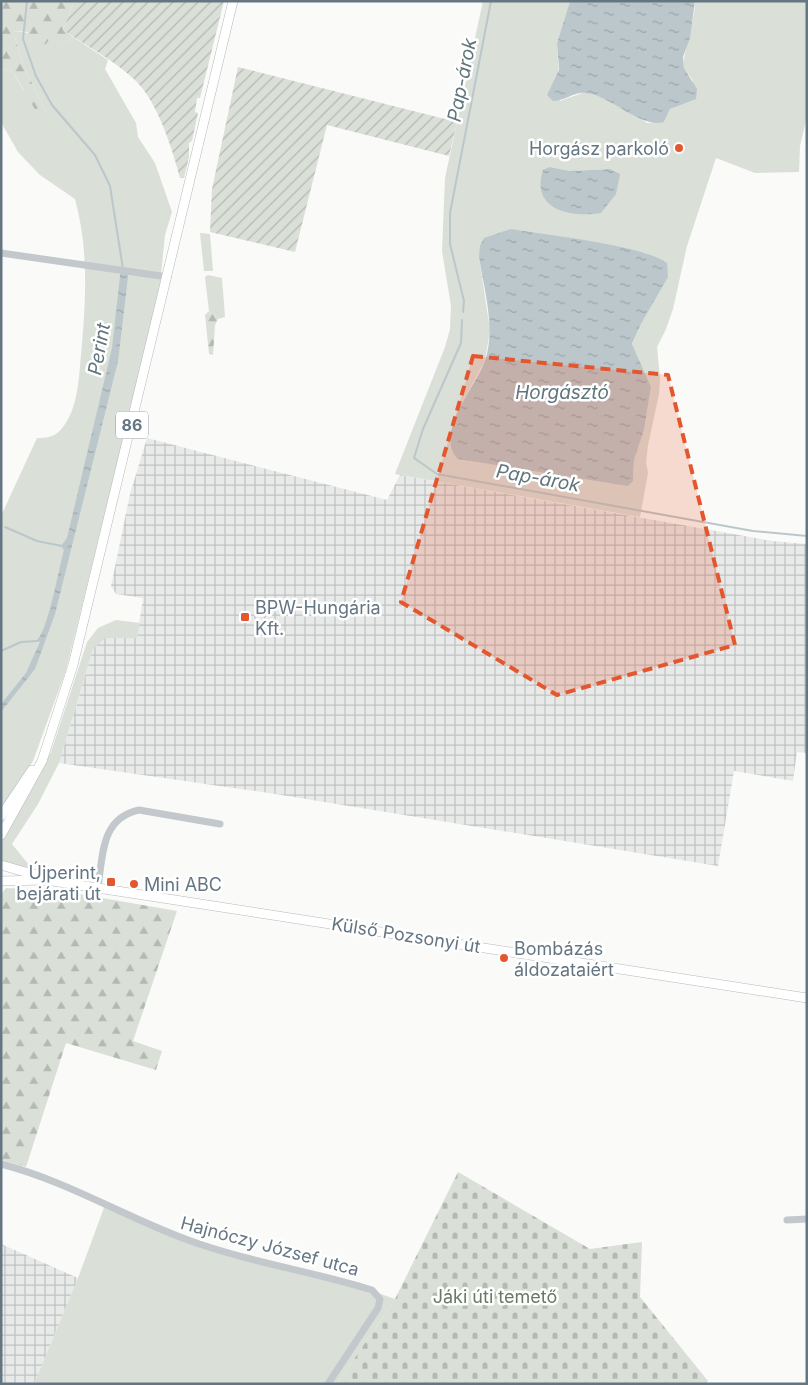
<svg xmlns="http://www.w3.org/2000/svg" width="808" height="1385" viewBox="0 0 808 1385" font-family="Inter,sans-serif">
<defs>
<pattern id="industrial-grid" width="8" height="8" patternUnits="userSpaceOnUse" patternTransform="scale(1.25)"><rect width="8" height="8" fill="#e8e9e9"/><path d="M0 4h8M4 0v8" fill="none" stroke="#c0c1c2"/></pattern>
<pattern id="forest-firs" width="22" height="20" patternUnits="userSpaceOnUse" patternTransform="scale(1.25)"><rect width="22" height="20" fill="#dadfd7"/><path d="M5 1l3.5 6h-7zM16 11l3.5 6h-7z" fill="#b4b9b4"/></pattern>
<pattern id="cemetery-stones" width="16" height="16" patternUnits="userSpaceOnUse" patternTransform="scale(1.25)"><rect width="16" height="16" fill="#dadfd7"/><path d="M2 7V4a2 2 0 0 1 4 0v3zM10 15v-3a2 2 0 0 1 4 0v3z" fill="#b4b9b4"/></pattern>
<pattern id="garden-furrows" width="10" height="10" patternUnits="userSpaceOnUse" patternTransform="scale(1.25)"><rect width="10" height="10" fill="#dadfd7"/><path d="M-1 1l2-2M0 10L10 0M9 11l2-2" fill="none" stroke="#b4b9b4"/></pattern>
<pattern id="water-ripples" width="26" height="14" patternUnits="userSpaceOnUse" patternTransform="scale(1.25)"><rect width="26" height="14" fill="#bbc7cb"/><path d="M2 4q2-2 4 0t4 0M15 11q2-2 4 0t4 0" fill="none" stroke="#9ca6aa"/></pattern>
</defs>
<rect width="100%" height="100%" fill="#fafaf8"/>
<g fill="url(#industrial-grid)">
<polygon points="147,438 387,500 400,475 772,541 807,544 807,753 797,752 793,781 734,771 718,866 269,793 59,763 94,646 105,638 137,638 143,598 116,594 111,586 130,494"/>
<polygon points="1,1244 78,1278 34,1384 1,1384"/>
</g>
<g fill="#dadfd7" fill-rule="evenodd">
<path d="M483,1H570L557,43L560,101L585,92L613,101L647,123L664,122L670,109L674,107L693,81C691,77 686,72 684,68C681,59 696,18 695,1H807V116L800,146L799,172L755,173L716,158L687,246L673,309L666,329L657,347L660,379L659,394L648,445L646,462L648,473L640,517L395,474L445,347L450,329L451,306L442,251L445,178ZM550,167L570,171L610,169L541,186ZM479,257L642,322L632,345L651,387L644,430L634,460L633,481L450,443L458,410L485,361L490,330Z"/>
<path d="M13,31L52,36L61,44L73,37L108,60L105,69L136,123L138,137L155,163L172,212L165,235L159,294L66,670L33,761L1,811V516L37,438C47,438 56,437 63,427C78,408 79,378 81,354C86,302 89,250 75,199L40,175L18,152L1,122V67L4,70L11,69L23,90L47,113L23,65Z"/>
<polygon points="200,233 210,234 213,271 204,271"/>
<polygon points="208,275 222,278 225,317 218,319 209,311 205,277"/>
<polygon points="116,620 140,623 137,638 105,638 93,649 59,763 38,804 12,844 29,865 27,873 1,863 1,841 51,752 87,642 98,628"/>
<polygon points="105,1205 167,1233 364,1288 395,1299 337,1384 34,1384 78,1278"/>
</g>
<g fill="url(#forest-firs)">
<polygon points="1,1 74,1 63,30 73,37 61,44 55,41 52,36 46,44 38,46 31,43 28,32 13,31 23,65 47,113 42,117 36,111 11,69 4,70 1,67"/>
<polygon points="209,311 218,319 215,325 213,355 209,354 205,315"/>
<polygon points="6,888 62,891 177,911 133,1041 162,1051 156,1070 66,1043 26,1167 1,1160 1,894"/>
</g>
<polygon fill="url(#cemetery-stones)" points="458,1172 590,1249 642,1242 640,1297 708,1381 706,1384 337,1384 395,1299"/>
<g fill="url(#garden-furrows)">
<path d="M74,1H224L200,98H197L195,112L198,113L192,141L189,143V157L184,178H180C172,148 158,103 136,81C115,61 87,46 63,30Z"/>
<polygon points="238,67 457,122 449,156 327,125 295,252 210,232 212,189"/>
</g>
<g fill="url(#water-ripples)">
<path d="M570,1H695L690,38L683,57L684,68L697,89L696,99L670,109L664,122C641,129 612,96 586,93C576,91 564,101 553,101L547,95L559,70L557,43Z"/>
<path d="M550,167L570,171L610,169L620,174L616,194L601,213C571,218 530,210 543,170Z"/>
<path d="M511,229C546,235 642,245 667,263L668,277L642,322L632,344L651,387L644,430L634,460L633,481L628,486L458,459C433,434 476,386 485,361C496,328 484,290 479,257L480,246L484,238Z"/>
<path d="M121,267L128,269V277L118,361L55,614L35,669L1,712V704L26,673L40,642L36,641C48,633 59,567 64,550L61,546L67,538L112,348Z"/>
</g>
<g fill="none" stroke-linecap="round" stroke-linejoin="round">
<g stroke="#bbc7cb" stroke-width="2">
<polyline points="27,1 23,39 36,76 52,105 95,155 110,186 123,269"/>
<polyline points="463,312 464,301 450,244 450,213 491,1"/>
<polyline points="462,320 461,343 423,429 414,458 437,474 753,531 807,536"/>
<polyline points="5,527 37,541 62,546"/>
<polyline points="1,651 21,642 37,641"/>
</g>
<defs>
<g id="major">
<polyline points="1,816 32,770"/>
<polyline points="1,835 42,761 73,665 233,1"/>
<polyline points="1,865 36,875"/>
<polyline points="1,881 46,880 807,998"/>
</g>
</defs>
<use href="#major" stroke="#b5babe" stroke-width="10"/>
<g stroke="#c3c8cc" stroke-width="7">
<polyline points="1,253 168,277"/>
<path d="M98,887C103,855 101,818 139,810L220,824"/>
<path d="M1,1164C67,1181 125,1217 188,1240C248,1262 311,1271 372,1290L380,1299L378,1308L328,1384"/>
<polyline points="787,1220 807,1219"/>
</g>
<use href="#major" stroke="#fff" stroke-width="9"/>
</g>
<path fill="#e4572e" fill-opacity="0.2" stroke="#e4572e" stroke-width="4" stroke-dasharray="10 6" stroke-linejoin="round" d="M473,356L668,375L735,645L557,695L401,602Z"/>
<g fill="#e4572e" stroke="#fff" stroke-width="2">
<circle cx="679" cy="148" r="5"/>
<rect x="240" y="612" width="10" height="10" rx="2.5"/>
<rect x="106" y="877" width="10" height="10" rx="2.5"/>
<circle cx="134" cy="884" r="5"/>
<circle cx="504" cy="958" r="5"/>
</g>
<g text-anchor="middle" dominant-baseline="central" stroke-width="5" stroke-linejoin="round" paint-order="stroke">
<rect fill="#fff" stroke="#939fa8" stroke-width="1" x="116" y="411.5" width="32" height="27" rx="4"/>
<g font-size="16" font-weight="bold" fill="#657683">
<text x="132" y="425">86</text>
</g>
<g font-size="18" fill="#657683" stroke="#fff" text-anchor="start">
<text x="669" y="148" text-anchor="end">Horgász parkoló</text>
<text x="255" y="607">BPW-Hungária<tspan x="255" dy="21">Kft.</tspan></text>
<text x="101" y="872" text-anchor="end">Újperint,<tspan x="101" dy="21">bejárati út</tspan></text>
<text x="144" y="884">Mini ABC</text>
<text x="514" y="948">Bombázás<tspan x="514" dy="21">áldozataiért</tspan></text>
</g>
<g font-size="18" fill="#657683" stroke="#fff">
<text transform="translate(406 935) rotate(9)">Külső Pozsonyi út</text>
<text transform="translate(270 1246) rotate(15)">Hajnóczy József utca</text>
</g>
<g font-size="18" fill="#687a64" stroke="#fff">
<text x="495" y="1296">Jáki úti temető</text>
</g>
<g font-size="19" font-style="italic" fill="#60757c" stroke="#fff">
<text transform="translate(462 80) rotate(-79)">Pap-árok</text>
<text transform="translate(99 349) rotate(-80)">Perint</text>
<text x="562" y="392">Horgásztó</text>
<text transform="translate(538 478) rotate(10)">Pap-árok</text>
</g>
</g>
<rect width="808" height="1385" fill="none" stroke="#657683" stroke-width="5"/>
</svg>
